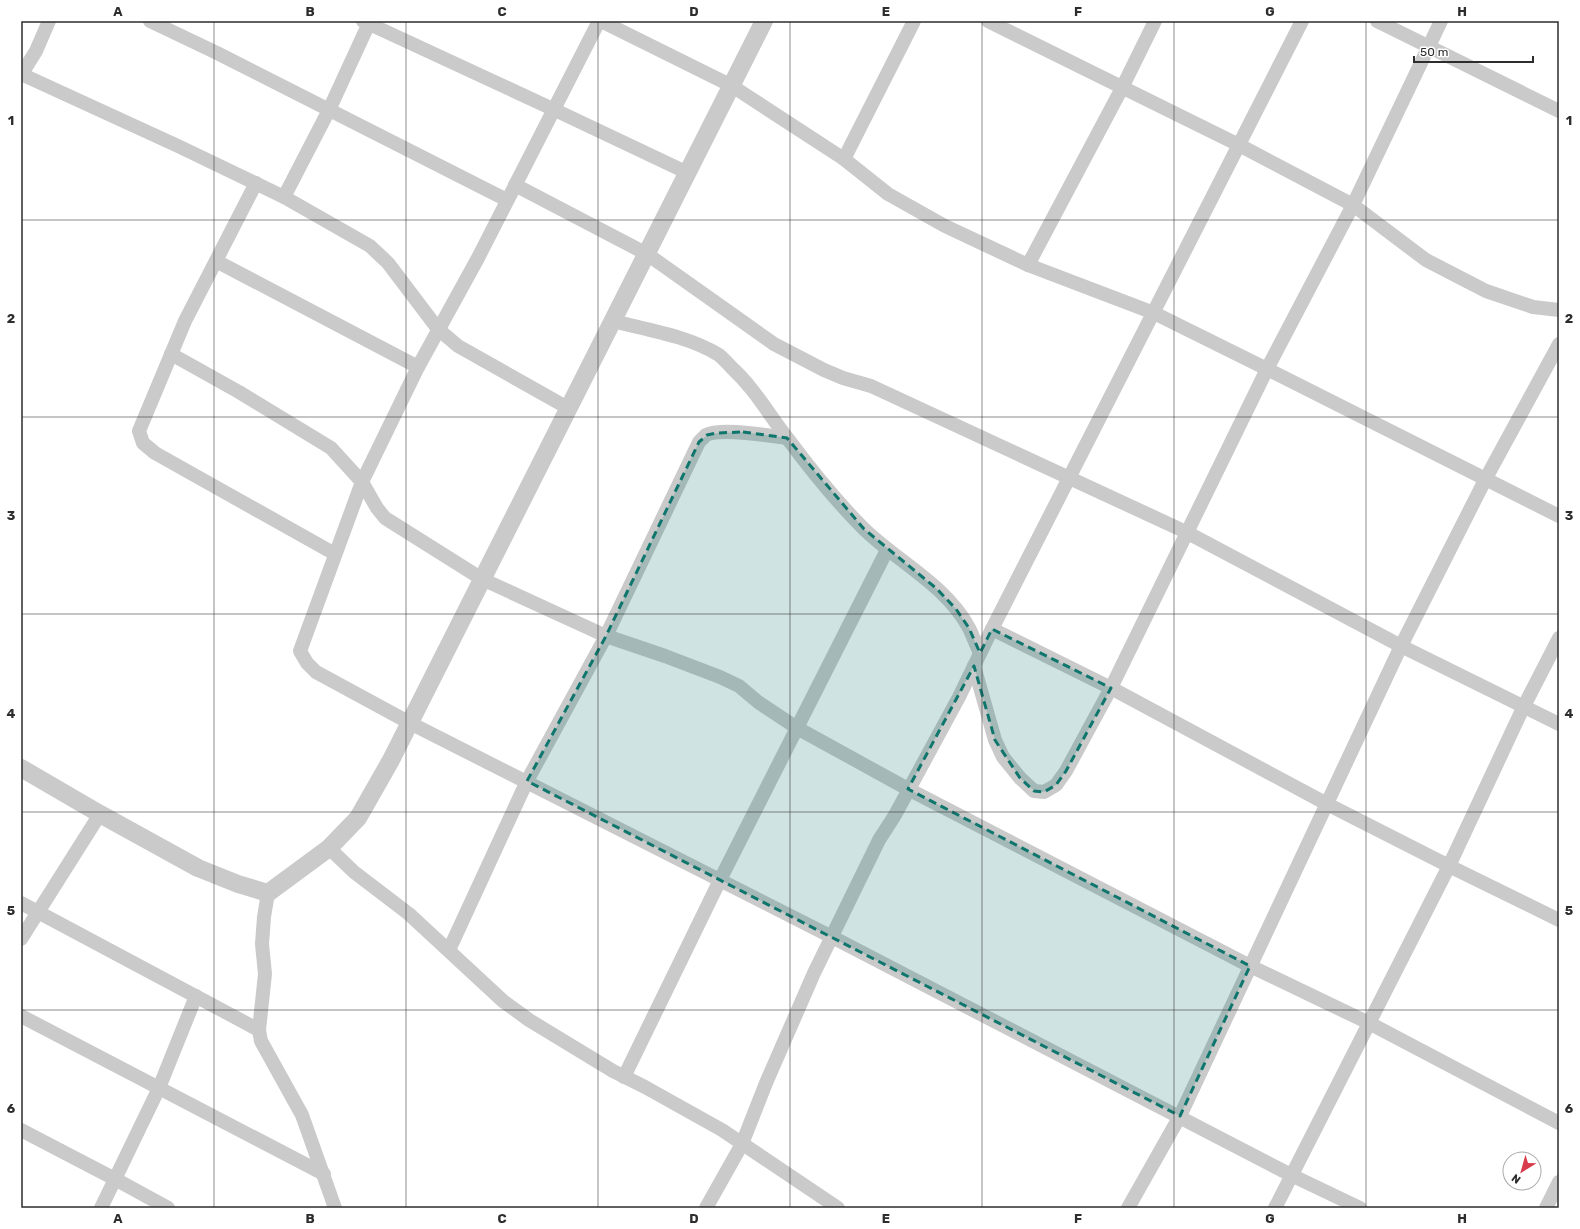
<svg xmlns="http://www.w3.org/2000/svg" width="1580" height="1229" viewBox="0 0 1580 1229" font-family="Rubik,sans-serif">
<rect width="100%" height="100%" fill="#fff"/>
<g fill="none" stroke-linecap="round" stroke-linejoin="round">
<g stroke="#cacaca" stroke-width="14">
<polyline points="150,21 217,53 507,200"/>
<polyline points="363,21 555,110 688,173"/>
<polyline points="599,21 478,258 418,367 362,482 300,651 307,663 316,672 410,723 832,937 1291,1175 1360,1208"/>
<polyline points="601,21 732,86 844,159 888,194 945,226 1028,265 1154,313 1267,369 1559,516"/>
<polyline points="988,21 1239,145 1353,205 1426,260 1486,291 1533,307 1559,310"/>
<polyline points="1377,21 1559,111"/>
<polyline points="21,74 178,146 284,197 370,246 388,263 438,329 458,346 568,408"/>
<polyline points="21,75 36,51 49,21"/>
<polyline points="844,159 914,21"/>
<polyline points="256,183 185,321 139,431 143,443 155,453 335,554"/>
<polyline points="515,185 647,254 774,344 824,370 843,378 871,386 1186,532 1401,646 1559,724"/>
<polyline points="284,197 329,110 370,21"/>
<polyline points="216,261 418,367"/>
<polyline points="1028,265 1122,88 1155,21"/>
<path d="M613,321C648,330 688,336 719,355C724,359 728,364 732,368C755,389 769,415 788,439C811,470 836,501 864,529C898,562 946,585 969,628C973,636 976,645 980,653"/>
<polyline points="171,354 239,392 331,448 362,482 377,508 385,518 482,579 606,636 665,656 720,677 739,686 758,702 797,728 908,789 1250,966 1369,1023 1559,1123"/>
<polyline points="992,629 1111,688 1327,804 1449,866 1559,920"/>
<polyline points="974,666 995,740 1003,757 1020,778 1034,791 1044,792 1056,785 1066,771 1111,688 1267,369 1353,205 1441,21"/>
<polyline points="329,848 354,872 409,914 503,1001 529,1020 613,1071 645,1087 722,1130 838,1208"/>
<polyline points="268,893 264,917 262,944 265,974 259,1030 261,1041 302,1115 335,1208"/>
<polyline points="21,903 259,1030"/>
<polyline points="21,939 100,814"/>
<path d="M449,950L527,781L606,636L699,442C701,440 704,437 706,435C722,427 769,436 787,438"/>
<polyline points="21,1016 324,1174"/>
<polyline points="624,1077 720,880 887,550"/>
<polyline points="21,1130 115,1179 168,1208"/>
<polyline points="101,1208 159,1088 196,996"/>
<polyline points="706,1208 742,1144 766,1083 814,973 879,840 895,815 959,697 992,629 1302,21"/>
<polyline points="1128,1208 1180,1116 1401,646 1485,480 1559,344"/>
<polyline points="1275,1208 1449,866 1523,708 1559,638"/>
<polyline points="1546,1208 1559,1182"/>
</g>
<polyline stroke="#cacaca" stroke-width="18" points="21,768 100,814 198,868 238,884 268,893 329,848 358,818 391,760 764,21"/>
</g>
<path fill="#0f766e" fill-opacity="0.2" stroke="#0f766e" stroke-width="3" stroke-dasharray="8 5" stroke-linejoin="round" d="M743,432L787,438L864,529L937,589L956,609L969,628L980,653L992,629L1111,688L1066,771L1056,785L1044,792L1034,791L1020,778L995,740L974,666L908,789L1250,966L1180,1116L527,781L606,636L699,442L707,435L717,433Z"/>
<path fill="none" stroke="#2d2d2d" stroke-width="1" stroke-opacity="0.55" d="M214,21V1208M406,21V1208M598,21V1208M790,21V1208M982,21V1208M1174,21V1208M1366,21V1208M21,220H1559M21,417H1559M21,614H1559M21,812H1559M21,1010H1559"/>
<rect width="1580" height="1229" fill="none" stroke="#ffffff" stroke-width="44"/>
<g transform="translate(1522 1171) rotate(217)"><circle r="19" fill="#ffffff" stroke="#ababab"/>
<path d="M0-3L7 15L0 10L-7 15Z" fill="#d83b4b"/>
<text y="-6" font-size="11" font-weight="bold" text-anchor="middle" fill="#2d2d2d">N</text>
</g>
<path d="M1414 56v6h119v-6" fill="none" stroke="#2d2d2d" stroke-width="2"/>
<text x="1420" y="56" font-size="12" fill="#2d2d2d" stroke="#ffffff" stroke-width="3" paint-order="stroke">50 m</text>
<rect x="22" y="22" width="1536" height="1185" fill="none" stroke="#2d2d2d" stroke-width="1.5"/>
<g font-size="13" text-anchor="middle" font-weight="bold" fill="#2d2d2d">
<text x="118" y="16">A</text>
<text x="310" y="16">B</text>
<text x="502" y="16">C</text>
<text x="694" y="16">D</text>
<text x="886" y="16">E</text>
<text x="1078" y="16">F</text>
<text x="1270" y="16">G</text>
<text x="1462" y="16">H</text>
<text x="11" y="125">1</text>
<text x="1569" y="125">1</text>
<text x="11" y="323">2</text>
<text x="1569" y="323">2</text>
<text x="11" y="520">3</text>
<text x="1569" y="520">3</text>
<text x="11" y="718">4</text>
<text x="1569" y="718">4</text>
<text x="11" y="915">5</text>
<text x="1569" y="915">5</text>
<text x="11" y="1113">6</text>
<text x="1569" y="1113">6</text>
<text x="118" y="1223">A</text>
<text x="310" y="1223">B</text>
<text x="502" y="1223">C</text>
<text x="694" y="1223">D</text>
<text x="886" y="1223">E</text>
<text x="1078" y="1223">F</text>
<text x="1270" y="1223">G</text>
<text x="1462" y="1223">H</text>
</g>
</svg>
